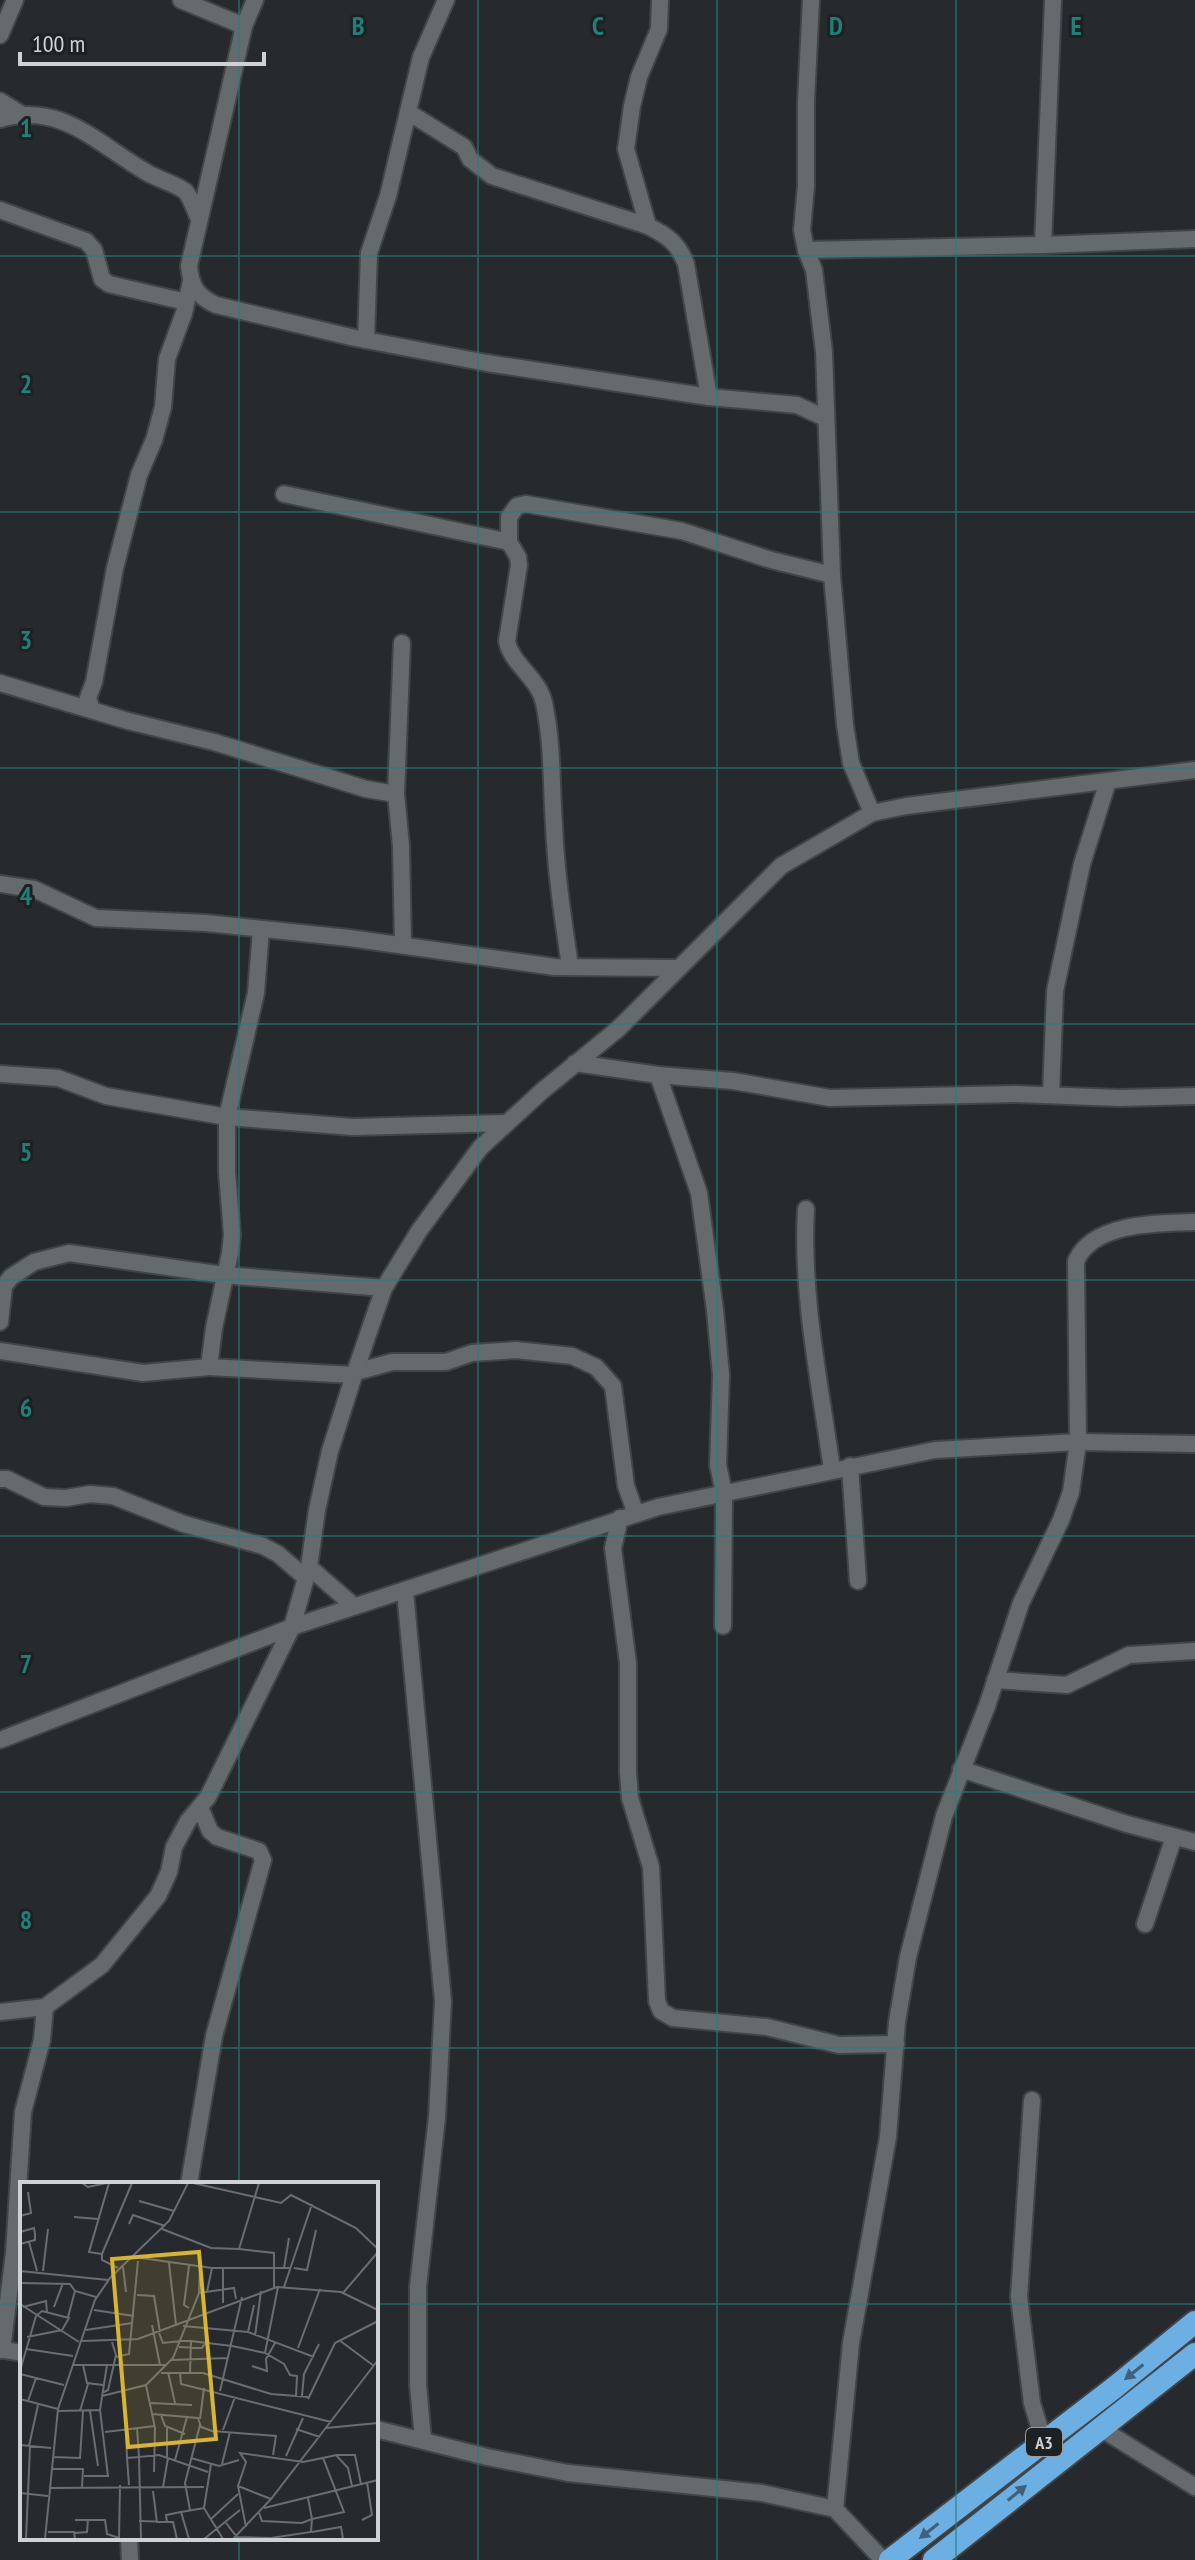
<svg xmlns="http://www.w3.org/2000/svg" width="1195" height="2560" viewBox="0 0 1195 2560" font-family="'PT Sans Narrow',sans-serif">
<rect width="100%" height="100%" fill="#262a2e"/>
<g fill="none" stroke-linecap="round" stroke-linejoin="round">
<defs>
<g id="minor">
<polyline points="181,0 244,26"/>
<path d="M255,0L244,26L189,266C191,287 197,296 216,305L355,338L487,363L709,397L797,405L825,418"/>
<polyline points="811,0 806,101 806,186 802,230 806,250 814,270 824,352 832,575 845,725 851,763 872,813"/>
<polyline points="0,35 15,0"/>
<polyline points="0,101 21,114"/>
<path d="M408,112L464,147L470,159L492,176L648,226C668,236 678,243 686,264L709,397"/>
<path d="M0,119C62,102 96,143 146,172C157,179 174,183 185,191C191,197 195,211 199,219"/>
<polyline points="0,210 86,241 94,250 102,279 109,284 186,302"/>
<polyline points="648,226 626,149 632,106 639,77 659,29 660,0"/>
<polyline points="1043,245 1053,0"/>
<polyline points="806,250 1043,245 1195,239"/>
<polyline points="366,340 369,253 388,196 421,57 446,0"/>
<polyline points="284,494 509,542"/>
<polyline points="0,683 128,721 214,742 366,789 396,794 401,846 403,944"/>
<polyline points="92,710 88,698 94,682 115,568 139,475 154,440 163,407 167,359 184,313 191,281"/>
<polyline points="396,794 402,643"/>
<polyline points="0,884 34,889 96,918 206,923 349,938 555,967 677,968"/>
<polyline points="261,929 256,993 227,1117 227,1172 232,1235 230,1253 214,1328 209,1367 354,1375"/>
<path d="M570,966C563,919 556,873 554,825C551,784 553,744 544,703C539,678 511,664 507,641L519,565L518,557L509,542V517L517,506L526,504L682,531L771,560L832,575"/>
<polyline points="575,1063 658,1075 733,1081 830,1098 1015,1094 1120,1098 1195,1096"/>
<polyline points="0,1074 58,1078 106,1096 227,1117 353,1127 507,1123"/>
<polyline points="658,1075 699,1193 715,1310 721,1375 718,1465 724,1493 723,1626"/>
<polyline points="1051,1095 1055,991 1082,864 1108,781"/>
<path d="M806,1209C801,1296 820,1383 832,1470"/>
<polyline points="0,1322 4,1286 11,1277 34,1262 69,1253 224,1275 384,1288"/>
<polyline points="0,1351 143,1373 209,1367"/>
<polyline points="356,1372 392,1362 446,1362 472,1353 516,1350 572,1356 596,1367 613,1386 626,1486 636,1514"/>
<polyline points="850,1466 858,1581"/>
<polyline points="0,1479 7,1479 44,1497 66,1498 90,1494 113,1496 184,1524 263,1546 278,1554 306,1578"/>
<polyline points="620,1518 613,1548 628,1663 628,1772 630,1798 651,1867 657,2001 661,2011 673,2018 767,2027 839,2045 896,2044"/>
<polyline points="309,1567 354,1606"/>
<polyline points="405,1591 443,2001 437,2117 418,2287 418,2384 423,2440"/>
<polyline points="995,1680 1067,1685 1129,1655 1195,1651"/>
<polyline points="0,1740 292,1627 658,1507 935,1450 1078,1442 1195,1444"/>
<polyline points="961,1769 1127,1824 1195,1842"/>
<polyline points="1145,1924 1174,1837"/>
<polyline points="0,2012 45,2007 102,1965 158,1896 169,1872 174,1847 188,1821 208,1797 292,1627 309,1567 317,1510 330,1451 354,1375 384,1288 419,1231 480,1148 542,1091 618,1029 781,866 872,813 906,806 1195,770"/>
<polyline points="1032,2100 1019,2297 1032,2403 1044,2442"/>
<polyline points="189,2184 214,2036 263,1860 259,1851 217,1837 210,1831 200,1807"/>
<polyline points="0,2349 22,2353"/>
<polyline points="2,2350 14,2253 23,2112 42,2040 45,2007"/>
<polyline points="1100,2428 1195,2487"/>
<polyline points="376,2429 487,2457 568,2473 762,2493 835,2509 883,2560"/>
<path d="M835,2509L851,2343L888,2137L897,2022L908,1957L944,1816L987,1706L1021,1603L1061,1520L1071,1492L1078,1442L1076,1261C1093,1222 1158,1223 1195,1222"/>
<polyline points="129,2538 130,2560"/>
</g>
<g id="trunk">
<polyline points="890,2560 1114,2388 1195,2322"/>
<polyline points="934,2560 1195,2354"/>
</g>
</defs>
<use href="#minor" stroke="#414548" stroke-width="20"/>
<use href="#trunk" stroke="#414548" stroke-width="26"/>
<use href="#minor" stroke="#656a6f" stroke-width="16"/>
<use href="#trunk" stroke="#6cafe2" stroke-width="22"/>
</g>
<defs><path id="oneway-solid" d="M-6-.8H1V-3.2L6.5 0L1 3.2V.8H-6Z" transform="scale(2)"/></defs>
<g fill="#406179">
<use href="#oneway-solid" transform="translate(1134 2372) rotate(141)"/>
<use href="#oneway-solid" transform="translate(1017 2493) rotate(-39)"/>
<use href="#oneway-solid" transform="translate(929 2531) rotate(142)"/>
</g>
<path fill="none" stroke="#227f78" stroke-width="2" stroke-opacity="0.55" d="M239,0V2184M478,0V2560M717,0V2560M956,0V2560M0,256H1195M0,512H1195M0,768H1195M0,1024H1195M0,1280H1195M0,1536H1195M0,1792H1195M0,2048H1195M0,2304H22M376,2304H1195M239,2538V2560"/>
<g text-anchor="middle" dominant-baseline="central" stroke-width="6" stroke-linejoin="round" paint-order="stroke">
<rect fill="#1c2124" stroke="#999da0" stroke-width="2" x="1026" y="2428" width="36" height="28" rx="6"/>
<g font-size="18" font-weight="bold" fill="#cfd2d5">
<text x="1044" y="2442">A3</text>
</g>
</g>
<g transform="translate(20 2182)">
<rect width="358" height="358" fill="#262a2e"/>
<path fill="none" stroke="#6a6d71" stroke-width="2" d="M62,1L68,5L87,1M89,1L69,70L82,72V78L98,86M173,1L261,21L271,13L336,46L358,67M119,19L154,29M0,34L11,31L8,10M54,35L78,37M109,42L113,33L145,44M142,47L191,66L219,67L239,1M0,50L14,46L15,52V58L0,62M9,60L17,89M219,67L254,71V106M82,72L112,1M114,75L192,86H270M149,81L156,143M169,84L164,123L169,126M103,85L106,110M203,86V121M264,86L269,56M274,86L287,88L296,48M0,89L88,98M23,89L28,47M0,101L50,102L55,109L76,115M264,105L292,22M187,110L192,86M179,111L214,106L216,117M323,111L358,70M117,113L134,114L140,150M0,122L59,160M3,125L26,119L27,130M34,125L43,101M74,128L114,134M48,135L55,109M132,143L140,183M163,144L228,150L294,175M66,148L112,141M228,150L234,123M139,151L143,161L161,159M235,154L241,109M7,155L42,148L49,136L22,129L16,134M319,158L354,184M62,159L118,157L257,105L321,110L358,128M161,159H171L170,191M171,159L212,164M212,164L245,171L264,182L270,193L277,194L276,214M159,165L182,166L187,158M278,166L300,107M6,167L53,174M245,171L258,105M96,175L109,172L118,79M151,178L208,176M53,183H147M63,183L67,201L83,203M232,184L247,189L246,177L255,161M0,189L16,134M148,190L155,221M141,191H183L251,212L289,215M160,191L161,202L311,240M0,192L44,203M126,203L135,246L134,290M200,209L222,115M82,211L88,208L96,173L92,160M82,214L126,203L153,176L179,111L180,85M282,214L284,192L299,162M0,217L38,227M288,217L315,161L358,139M8,219L16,196M131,221L172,223M38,229L80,228L87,183M60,229L68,202M70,229L78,284M132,232L178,236L181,245L195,250M141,233L145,244L165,252M180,237L184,206M117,246L119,275L139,273L188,290M306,246L358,241M276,247L300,255M106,248L107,276M203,248L215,215M193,249L256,254L253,273M85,250L135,244M0,263L31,266M9,264L18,223M316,273H335L341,302M266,274L283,236M33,275L60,276L63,229M147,275V246M171,276L199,284L219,278M303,276L316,273L328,286L332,304M155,278L167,235M202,282L210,250M31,287H63L62,305M64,294H88L80,228M109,303L107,276L119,275L121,357M218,304L251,317M143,305L148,276M30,306L184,305M133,309L137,341M0,311L28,314M184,326L191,282M244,326L358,298M170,328L165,301L180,243M161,330L184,326L203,357M239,331L242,339L282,341L292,337L288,316M191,337L218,312M55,338H85L87,352L99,356M342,338L352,333L347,300M119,339L153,340L157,357M147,340L146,333L161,330L169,357M206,341L217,355L251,356L291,350L292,337L324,330L303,276L283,280L220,271L226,280L218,304L226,345M28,350H54L55,357M292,350L321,345L323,357M54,351L67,350L68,338M99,356L100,303M6,357L10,264M25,357L38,227L75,118L90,96L149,39L168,1M184,357L220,328M213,357L251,317L358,178"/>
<path fill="#d7b434" fill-opacity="0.15" stroke="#d7b434" stroke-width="4" d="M179,70L196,257L108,265L92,77Z"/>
<rect width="358" height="358" fill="none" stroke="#cfd2d5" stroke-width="4"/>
</g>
<g font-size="26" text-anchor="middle" font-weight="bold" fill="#227f78" stroke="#1c2124" stroke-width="6" stroke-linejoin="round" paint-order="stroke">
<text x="358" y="35">B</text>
<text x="598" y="35">C</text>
<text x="836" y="35">D</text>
<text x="1076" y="35">E</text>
<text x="26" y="137">1</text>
<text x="26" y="393">2</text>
<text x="26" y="649">3</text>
<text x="26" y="905">4</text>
<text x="26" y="1161">5</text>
<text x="26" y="1417">6</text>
<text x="26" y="1673">7</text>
<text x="26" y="1929">8</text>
</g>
<path d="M20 52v12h244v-12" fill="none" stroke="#cfd2d5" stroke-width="4"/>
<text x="32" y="52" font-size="24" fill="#cfd2d5" stroke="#1c2124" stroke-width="6" paint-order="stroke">100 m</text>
</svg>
